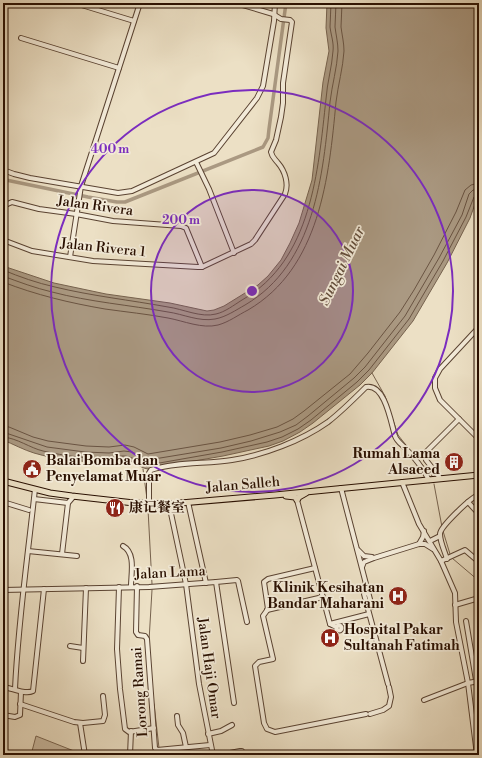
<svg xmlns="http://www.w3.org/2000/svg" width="482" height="758" viewBox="0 0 482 758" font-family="'Libre Bodoni','Noto Serif SC',serif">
<rect width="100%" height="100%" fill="#ece0c5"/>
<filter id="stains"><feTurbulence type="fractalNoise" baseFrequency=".005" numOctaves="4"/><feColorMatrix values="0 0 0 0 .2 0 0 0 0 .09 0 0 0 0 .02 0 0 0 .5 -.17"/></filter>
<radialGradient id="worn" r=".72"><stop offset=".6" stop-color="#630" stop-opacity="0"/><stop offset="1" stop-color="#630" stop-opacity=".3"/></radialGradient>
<polygon fill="#cbbca4" stroke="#7a6652" points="36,736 74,751 74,755 31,755"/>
<path fill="#aa9982" stroke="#76624e" d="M327,3H479V193L470,218L447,263L413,321L372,373L360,385L313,423L300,432L283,441L269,446L223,456L148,469C139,468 132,459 123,460C118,460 113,462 107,462C84,462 57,460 34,453C24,450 13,444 3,440V266L54,283L106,294L170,303L207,311L214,310L224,306L258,285L268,276L281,260L290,243L299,223L312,180L323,82L329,51L326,28Z"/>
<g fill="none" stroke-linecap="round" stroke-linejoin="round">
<g stroke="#6a5442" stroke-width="1">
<path d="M3,270C20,277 37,283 55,287C92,296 130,300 168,307C183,309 201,318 216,314C225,312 234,305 242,300C312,260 318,171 326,99C327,83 332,67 333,51C334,43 331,35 330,27C330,19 331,11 331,3"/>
<path d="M3,276C19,282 35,288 52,292C90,302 129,305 168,312C183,314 199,322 215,319C226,317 236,310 245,305C315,264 323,175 330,102C332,85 337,68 338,51C338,43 336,35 335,27C335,19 336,11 336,3"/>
<path d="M3,282C36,295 70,303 105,309C126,312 147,314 168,318C184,321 202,329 218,325C229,322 238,315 248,310C320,268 329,177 336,102C338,85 343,68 344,51C344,43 342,35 341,27C341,19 342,11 342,3"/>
<polyline points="3,426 9,427 33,437 48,441 86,446 109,447 125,445 134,447 148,454 220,442 250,435 277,427 293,419 304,411 350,374 368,353 400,312 414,290 434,255 456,212 465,190 471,185 479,183"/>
<polyline points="3,432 47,447 85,452 109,453 124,451 132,452 148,460 221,448 251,441 280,432 296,425 308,416 354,378 365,367 405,316 439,258 462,215 469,194 473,190 479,189"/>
<path d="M3,437C17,438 30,448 43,451C64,456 89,459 110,458C114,458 118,456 122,456C132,455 139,464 148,465L222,452L267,442L282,437L298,429L311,420L357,382L369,370L409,319L443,261L466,217L474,197L479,194"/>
</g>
<g stroke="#76624e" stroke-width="1">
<polyline points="372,373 385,396 398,435 409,449"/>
<polyline points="420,462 433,477"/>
<polyline points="143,469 147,499"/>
<polyline points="434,484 442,527"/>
<polyline points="148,509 152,584"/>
<polyline points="443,531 450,554"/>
<polyline points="452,558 479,581"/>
<polyline points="149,641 152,590"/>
<polyline points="154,704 159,748"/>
</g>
<polyline stroke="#aa9982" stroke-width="3.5" points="3,179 6,180 88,197 117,202 125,202 263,147 268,138 269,129 286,3"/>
<defs>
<g id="minor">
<polyline points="75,3 134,21"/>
<polyline points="21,38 119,68"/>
<polyline points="196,162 209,189 234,253"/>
<polyline points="3,170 14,174 30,178 118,193 132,191 214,153 257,98 263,86 274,21 275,3"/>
<polyline points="3,206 12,202 39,209 76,214 113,221 181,226 186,228 202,267"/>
<path d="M3,240L32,251L93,261L198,267H202L251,244L255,240L285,194C289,184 285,171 278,163C274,158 272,157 271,152L276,140L281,117L283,103V83L292,22L290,20L281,19L273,14L236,3"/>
<polyline points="70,257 81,186 140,3"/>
<polyline points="479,327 440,369 435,378 435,388 440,400 479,439"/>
<polyline points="440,478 426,460 425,453 459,419"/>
<polyline points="402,482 419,524 441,561 455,593 456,622 468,683 477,755"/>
<polyline points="341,488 372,607 367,607"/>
<polyline points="34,499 68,503"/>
<polyline points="297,500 330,624 336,627"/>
<polyline points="3,502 29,510"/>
<polyline points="188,502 206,583"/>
<polyline points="468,502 479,514"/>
<path d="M149,503V473L151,470C174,462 207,464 232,460C264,455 301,441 328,422C341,412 354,399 366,387C385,383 391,423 395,436C397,442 403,445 407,450C415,458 423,469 429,480"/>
<polyline points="169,504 186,584 199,684 213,755"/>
<polyline points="430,541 440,536"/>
<polyline points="419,544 423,537 424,531"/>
<path d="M123,546C136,553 131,574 131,586"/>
<polyline points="358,550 364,556 372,557"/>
<polyline points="28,551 77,556"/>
<polyline points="62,554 68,503 74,496"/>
<path d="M447,559C445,552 440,542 440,534C440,527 472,496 479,495"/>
<polyline points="441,561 465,550 479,562"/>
<polyline points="362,567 364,562 374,558 419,544 425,544 433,549"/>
<polyline points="315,568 268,579 264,582 268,609 263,616 273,659 259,662 255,666 264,723 267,729 275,732 366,714"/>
<polyline points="216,582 237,580 238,581 247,622"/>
<polyline points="137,586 136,632 138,635 145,636 147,639 155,748 157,750 210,745"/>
<polyline points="119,587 117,649 120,689 125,729 129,732 154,728"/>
<polyline points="3,590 149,587 216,582 234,703"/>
<polyline points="368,593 364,594 388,684"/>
<polyline points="455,605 479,598"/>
<polyline points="267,610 323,597"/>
<polyline points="466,621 479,698"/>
<polyline points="330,624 369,614"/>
<circle cx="339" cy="628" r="2.5"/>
<polyline points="70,646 83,648"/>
<polyline points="83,661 86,588"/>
<path d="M3,687C12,688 25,695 33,691L44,589"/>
<path d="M15,689C18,622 28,555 35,489"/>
<polyline points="424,700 468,683 479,681"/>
<polyline points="20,704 74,722 83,723 103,721 105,715 103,696"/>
<polyline points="370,714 383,710 389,706 391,697 389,687"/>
<polyline points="3,715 15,717 20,715 21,692"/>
<polyline points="177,716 178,725 183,733 186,747"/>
<polyline points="80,723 85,755"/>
<polyline points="208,734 221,731 232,725"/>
<polyline points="130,755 131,731"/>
<polyline points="220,755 240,751 242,751 244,755"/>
</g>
<g id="major">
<polyline points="3,481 50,493 72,496 134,503 169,504 275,495 479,475"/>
<polyline points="286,496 295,497 297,500 299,497 306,493"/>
</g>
</defs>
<use href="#minor" stroke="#5a4332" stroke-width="6"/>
<use href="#major" stroke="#290f01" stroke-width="7"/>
<use href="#minor" stroke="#f3ebd9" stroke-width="4"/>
<use href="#major" stroke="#ece0c5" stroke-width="5"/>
</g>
<circle cx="252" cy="291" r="101" fill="#7b2cbf" fill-opacity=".12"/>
<g fill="none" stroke="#7b2cbf" stroke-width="2">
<circle cx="252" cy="291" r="101"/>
<circle cx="252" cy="291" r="201"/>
</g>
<defs>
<symbol id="building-disc" viewBox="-11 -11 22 22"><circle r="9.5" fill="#8f2418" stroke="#f3ebd9"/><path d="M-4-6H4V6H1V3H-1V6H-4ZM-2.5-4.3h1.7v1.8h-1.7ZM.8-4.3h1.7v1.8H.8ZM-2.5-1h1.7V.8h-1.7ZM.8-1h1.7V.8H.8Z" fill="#fff"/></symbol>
<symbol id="civic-disc" viewBox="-11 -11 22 22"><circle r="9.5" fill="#8f2418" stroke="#f3ebd9"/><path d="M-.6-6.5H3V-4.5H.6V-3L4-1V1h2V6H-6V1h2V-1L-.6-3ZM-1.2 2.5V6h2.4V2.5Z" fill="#fff"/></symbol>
<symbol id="restaurant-disc" viewBox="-11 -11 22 22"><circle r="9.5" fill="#8f2418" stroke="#f3ebd9"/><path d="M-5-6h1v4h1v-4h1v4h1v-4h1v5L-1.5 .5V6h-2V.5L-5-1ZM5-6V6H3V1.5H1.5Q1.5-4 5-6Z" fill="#fff"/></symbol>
<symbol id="hospital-disc" viewBox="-11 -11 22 22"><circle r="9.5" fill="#8f2418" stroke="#f3ebd9"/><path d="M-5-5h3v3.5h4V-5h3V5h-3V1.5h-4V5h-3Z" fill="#fff"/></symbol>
</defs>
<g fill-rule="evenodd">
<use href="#building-disc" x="443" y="451" width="22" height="22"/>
<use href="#civic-disc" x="21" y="458" width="22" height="22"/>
<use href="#restaurant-disc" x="104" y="497" width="22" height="22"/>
<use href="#hospital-disc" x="387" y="585" width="22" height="22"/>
<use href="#hospital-disc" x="319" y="627" width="22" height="22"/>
</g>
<g text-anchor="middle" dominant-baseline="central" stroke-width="3.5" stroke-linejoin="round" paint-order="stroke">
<g font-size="14" fill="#290f01" stroke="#f3ebd9">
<text transform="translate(95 206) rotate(8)">Jalan Rivera</text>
<text transform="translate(103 248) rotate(6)">Jalan Rivera 1</text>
<text transform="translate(243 485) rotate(-5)">Jalan Salleh</text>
<text transform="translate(170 573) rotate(-3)">Jalan Lama</text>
<text transform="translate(209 668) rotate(82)">Jalan Haji Omar</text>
<text transform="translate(140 692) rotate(-94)">Lorong Ramai</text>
</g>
<g font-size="14" font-weight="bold" fill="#290f01" stroke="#f3ebd9" text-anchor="start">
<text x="440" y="454" text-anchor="end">Rumah Lama<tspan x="440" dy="16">Alsaeed</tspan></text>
<text x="46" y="461">Balai Bomba dan<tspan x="46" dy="16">Penyelamat Muar</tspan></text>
<text x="129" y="508">康记餐室</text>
<text x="384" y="588" text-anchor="end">Klinik Kesihatan<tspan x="384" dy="16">Bandar Maharani</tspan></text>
<text x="344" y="630">Hospital Pakar<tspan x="344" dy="16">Sultanah Fatimah</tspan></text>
</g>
<g font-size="15" font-style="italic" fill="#634d3b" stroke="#f3ebd9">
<text transform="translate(342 266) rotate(-64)">Sungai Muar</text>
</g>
</g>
<circle cx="252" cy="291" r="6" fill="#7b2cbf" stroke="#f3ebd9" stroke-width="2"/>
<g font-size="12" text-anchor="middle" font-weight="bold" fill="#7b2cbf" stroke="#f3ebd9" stroke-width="3.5" stroke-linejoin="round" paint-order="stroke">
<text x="110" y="153">400 m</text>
<text x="181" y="224">200 m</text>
</g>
<rect width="482" height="758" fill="none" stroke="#ece0c5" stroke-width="16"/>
<rect x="4" y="4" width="474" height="750" fill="none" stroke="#290f01" stroke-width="2"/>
<rect x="8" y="8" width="466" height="742" fill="none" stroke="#290f01"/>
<rect width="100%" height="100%" filter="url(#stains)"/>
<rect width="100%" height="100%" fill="url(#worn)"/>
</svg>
